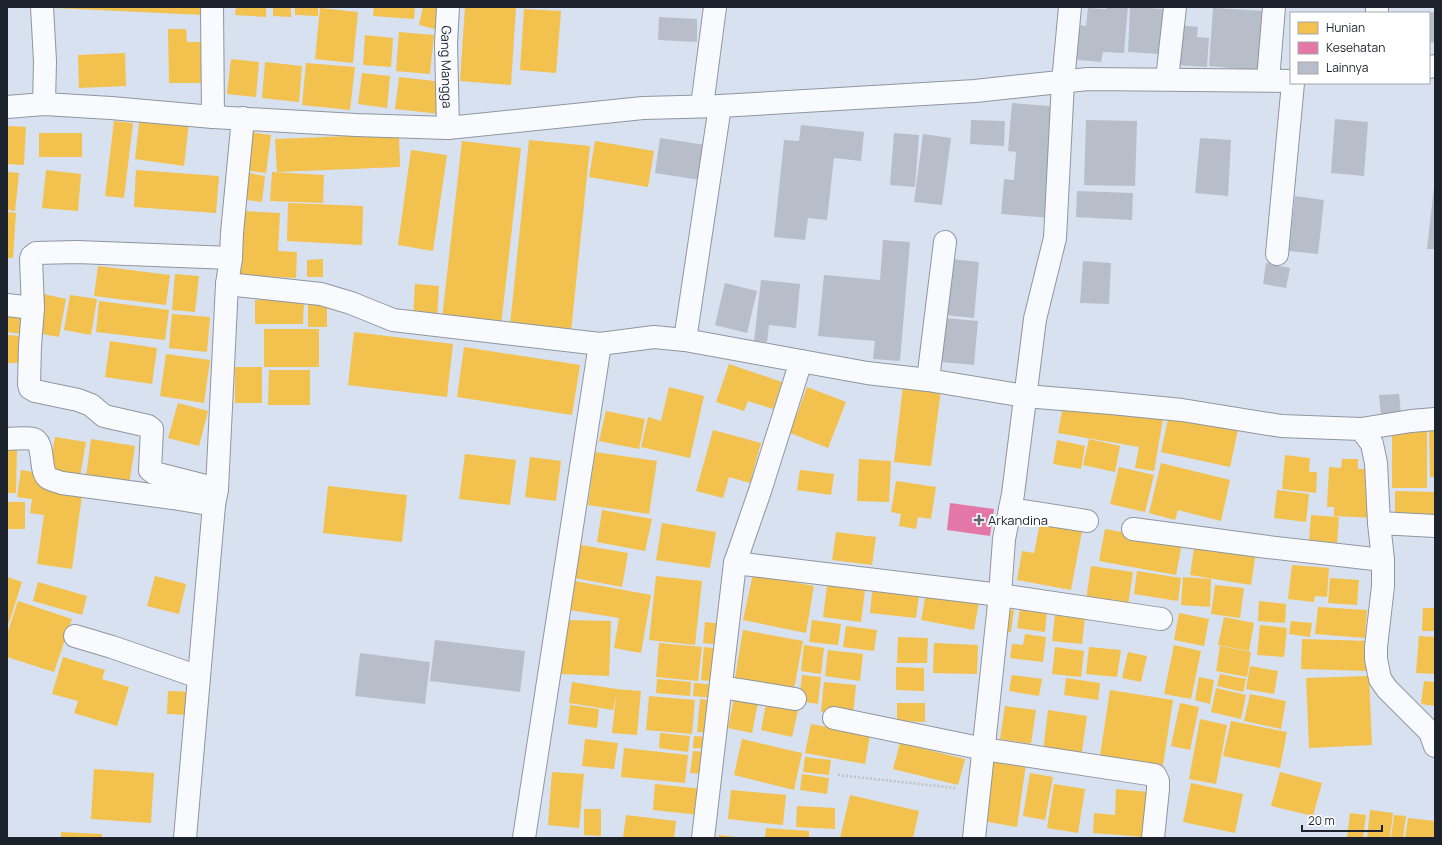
<svg xmlns="http://www.w3.org/2000/svg" width="1442" height="845" viewBox="0 0 1442 845" font-family="Manrope,sans-serif">
<rect width="100%" height="100%" fill="#d8e1ef"/>
<g fill="#f2c14e">
<polygon points="55,7 204,7 203,15 55,8"/>
<polygon points="236,7 266,7 266,17 235,15"/>
<polygon points="273,7 291,7 291,17 273,16"/>
<polygon points="295,7 318,7 318,16 295,15"/>
<polygon points="374,7 415,7 414,19 373,16"/>
<polygon points="423,7 440,7 435,29 419,25"/>
<polygon points="465,7 516,7 511,85 460,81"/>
<polygon points="320,8 358,12 353,63 315,59"/>
<polygon points="524,9 561,11 556,73 520,70"/>
<polygon points="168,29 186,29 187,42 202,42 203,83 169,83"/>
<polygon points="399,32 434,35 430,74 396,71"/>
<polygon points="365,35 393,38 391,67 363,65"/>
<polygon points="125,53 126,86 79,88 78,55"/>
<polygon points="231,59 259,62 256,97 227,94"/>
<polygon points="265,62 302,66 299,102 262,98"/>
<polygon points="306,63 355,67 350,110 302,105"/>
<polygon points="362,73 390,76 387,108 358,104"/>
<polygon points="399,77 443,82 440,114 395,109"/>
<polygon points="140,115 189,122 184,166 135,159"/>
<polygon points="114,121 133,123 124,198 105,196"/>
<polygon points="7,126 26,127 24,165 7,164"/>
<polygon points="249,132 271,135 266,173 243,170"/>
<rect x="39" y="133" width="43" height="24"/>
<polygon points="399,134 400,167 277,172 275,139"/>
<polygon points="529,140 590,146 571,332 510,325"/>
<polygon points="462,141 521,148 501,326 442,319"/>
<polygon points="595,141 654,151 648,187 589,177"/>
<polygon points="411,150 447,155 433,251 398,245"/>
<polygon points="46,170 81,174 78,211 42,208"/>
<polygon points="136,170 219,176 216,213 134,207"/>
<polygon points="7,172 19,173 15,211 7,210"/>
<polygon points="244,172 265,176 262,202 240,199"/>
<polygon points="272,172 324,175 323,203 270,201"/>
<polygon points="288,203 363,206 362,245 287,241"/>
<polygon points="242,211 280,213 278,251 297,252 296,278 239,275"/>
<polygon points="7,212 16,213 13,258 7,258"/>
<polygon points="323,259 323,277 307,277 307,260"/>
<polygon points="98,266 170,275 166,305 94,296"/>
<polygon points="175,274 199,276 195,312 172,310"/>
<polygon points="415,284 439,286 437,319 413,317"/>
<polygon points="44,294 66,299 59,337 37,333"/>
<polygon points="70,295 97,299 91,335 64,330"/>
<rect x="308" y="298" width="19" height="29"/>
<polygon points="255,300 304,300 303,324 255,324"/>
<polygon points="99,301 169,310 165,340 96,332"/>
<polygon points="7,310 24,311 22,334 7,332"/>
<polygon points="172,314 210,317 207,352 169,348"/>
<rect x="264" y="329" width="55" height="38"/>
<polygon points="354,332 453,344 447,397 348,385"/>
<polygon points="7,335 21,336 19,363 7,363"/>
<polygon points="110,341 157,348 152,384 105,377"/>
<polygon points="464,347 580,365 572,415 457,397"/>
<polygon points="166,354 210,360 204,403 160,396"/>
<polygon points="729,364 782,382 773,409 748,401 744,411 716,402"/>
<rect x="235" y="367" width="27" height="36"/>
<polygon points="269,370 310,370 310,405 268,405"/>
<polygon points="903,386 941,390 931,466 894,462"/>
<polygon points="669,387 704,396 690,458 641,447 648,417 661,421"/>
<polygon points="807,387 846,402 828,448 790,433"/>
<polygon points="1064,401 1163,419 1154,471 1135,468 1139,447 1058,433"/>
<polygon points="178,403 208,411 199,446 168,438"/>
<polygon points="1170,410 1239,425 1230,467 1161,452"/>
<polygon points="606,411 645,419 639,449 599,441"/>
<polygon points="1429,423 1435,423 1435,477 1430,477"/>
<polygon points="713,430 761,443 750,483 729,477 723,498 696,491"/>
<rect x="1392" y="430" width="35" height="58"/>
<polygon points="55,437 86,442 80,477 49,472"/>
<polygon points="91,439 135,446 129,484 86,477"/>
<polygon points="1089,439 1120,446 1115,472 1083,465"/>
<polygon points="1057,440 1085,446 1081,469 1053,464"/>
<polygon points="7,447 17,447 16,493 7,493"/>
<polygon points="595,452 657,461 649,514 588,505"/>
<polygon points="465,454 516,460 510,505 459,499"/>
<polygon points="1285,455 1310,458 1309,472 1317,472 1316,493 1282,489"/>
<polygon points="530,457 561,461 556,501 525,497"/>
<polygon points="859,459 891,461 889,502 857,501"/>
<polygon points="1342,459 1358,459 1358,469 1368,469 1366,497 1376,497 1375,518 1334,516 1334,507 1327,507 1329,467 1341,468"/>
<polygon points="1161,463 1230,480 1221,521 1178,510 1175,520 1149,513"/>
<polygon points="1119,467 1154,475 1145,512 1110,504"/>
<polygon points="21,470 40,473 83,488 72,569 37,564 44,515 30,513 32,499 17,497"/>
<polygon points="800,470 834,474 831,495 797,490"/>
<polygon points="896,481 936,487 931,519 918,517 916,529 899,526 901,514 891,512"/>
<polygon points="328,486 407,495 402,542 323,533"/>
<polygon points="1277,490 1309,494 1306,522 1274,518"/>
<polygon points="1395,491 1435,492 1435,519 1395,518"/>
<rect x="7" y="502" width="18" height="27"/>
<polygon points="602,510 652,519 645,551 597,542"/>
<polygon points="1311,515 1339,517 1337,543 1309,540"/>
<polygon points="1041,518 1083,526 1071,590 1017,580 1022,551 1034,553"/>
<polygon points="662,523 716,532 710,568 656,560"/>
<polygon points="1105,529 1182,543 1176,575 1099,561"/>
<polygon points="836,532 876,537 872,565 832,560"/>
<polygon points="581,545 628,553 622,587 575,578"/>
<polygon points="1194,548 1230,554 1231,548 1256,552 1251,585 1190,575"/>
<polygon points="1292,565 1329,568 1327,597 1315,596 1314,602 1288,599"/>
<polygon points="1091,566 1133,572 1128,606 1086,600"/>
<polygon points="1137,571 1181,578 1178,601 1134,594"/>
<polygon points="753,574 814,586 806,633 743,620"/>
<polygon points="155,576 186,584 179,614 147,606"/>
<polygon points="656,576 702,581 695,645 649,640"/>
<polygon points="7,577 22,582 9,623 7,622"/>
<polygon points="1183,577 1211,579 1210,607 1181,605"/>
<polygon points="828,578 866,583 861,622 823,617"/>
<polygon points="1330,578 1359,580 1357,605 1328,603"/>
<polygon points="575,581 651,595 641,653 614,648 619,618 570,610"/>
<polygon points="38,582 87,596 82,615 33,601"/>
<polygon points="873,583 920,588 916,618 870,613"/>
<polygon points="1215,585 1244,588 1240,618 1211,614"/>
<polygon points="926,593 979,602 974,630 921,620"/>
<polygon points="18,601 72,619 54,672 7,657 7,634"/>
<polygon points="1259,601 1286,604 1285,623 1258,621"/>
<polygon points="1318,607 1367,610 1365,638 1315,634"/>
<polygon points="1423,608 1435,608 1435,631 1422,631"/>
<polygon points="1004,609 1014,610 1011,632 1001,631"/>
<polygon points="1020,609 1047,612 1045,632 1017,628"/>
<polygon points="1179,613 1209,619 1204,646 1174,640"/>
<polygon points="1055,615 1085,618 1082,644 1052,641"/>
<polygon points="1224,617 1254,623 1249,651 1218,645"/>
<polygon points="563,620 611,621 609,676 561,674"/>
<polygon points="812,620 841,624 838,645 809,642"/>
<polygon points="1291,621 1312,623 1310,637 1289,634"/>
<polygon points="705,622 723,624 721,645 703,643"/>
<polygon points="1260,625 1287,628 1284,657 1257,655"/>
<polygon points="846,626 877,630 874,651 843,647"/>
<polygon points="743,630 803,641 794,689 735,678"/>
<polygon points="1025,634 1046,637 1043,662 1010,658 1012,644 1023,645"/>
<polygon points="1419,636 1435,637 1435,674 1416,673"/>
<polygon points="898,637 928,638 927,663 897,663"/>
<polygon points="1302,639 1370,641 1369,671 1301,669"/>
<polygon points="659,643 702,647 698,681 656,677"/>
<polygon points="934,643 978,645 977,674 933,673"/>
<polygon points="804,645 824,648 821,674 801,671"/>
<polygon points="1174,645 1201,651 1191,699 1164,694"/>
<polygon points="1220,646 1251,652 1247,677 1216,671"/>
<polygon points="704,647 721,649 718,682 701,680"/>
<polygon points="1055,647 1084,651 1081,677 1052,674"/>
<polygon points="1089,647 1121,650 1117,677 1086,674"/>
<polygon points="828,650 863,654 860,681 825,676"/>
<polygon points="1128,652 1147,656 1141,682 1122,678"/>
<polygon points="63,657 105,670 102,679 129,687 117,726 74,713 78,701 52,694"/>
<polygon points="1250,666 1278,671 1274,694 1246,689"/>
<polygon points="896,667 924,668 924,691 896,690"/>
<polygon points="1220,674 1246,679 1243,692 1217,686"/>
<polygon points="802,675 821,677 818,704 799,701"/>
<polygon points="1012,675 1042,679 1039,696 1009,691"/>
<polygon points="1369,676 1372,745 1309,748 1306,678"/>
<polygon points="1199,677 1214,680 1210,704 1195,700"/>
<polygon points="1066,678 1100,683 1098,700 1064,695"/>
<polygon points="657,679 691,682 690,696 656,693"/>
<polygon points="1424,681 1435,682 1435,706 1421,704"/>
<polygon points="572,682 616,689 641,691 637,735 612,733 616,696 613,710 569,703"/>
<polygon points="824,682 856,685 853,715 821,712"/>
<polygon points="694,683 717,685 715,698 693,696"/>
<polygon points="1216,688 1246,695 1241,719 1211,712"/>
<polygon points="1110,690 1173,700 1163,765 1100,756"/>
<polygon points="168,691 195,692 194,715 167,714"/>
<polygon points="735,694 759,698 752,733 728,728"/>
<polygon points="1250,694 1286,701 1281,729 1244,721"/>
<polygon points="649,696 695,700 692,734 646,730"/>
<polygon points="700,699 715,701 712,733 697,732"/>
<polygon points="767,699 799,706 792,737 761,730"/>
<polygon points="897,703 925,703 925,722 897,721"/>
<polygon points="1180,703 1199,707 1190,750 1171,746"/>
<polygon points="570,705 599,709 597,728 568,724"/>
<polygon points="1005,706 1036,710 1031,744 1000,739"/>
<polygon points="1048,710 1087,716 1081,758 1043,752"/>
<polygon points="1200,719 1227,725 1216,784 1189,779"/>
<polygon points="1231,721 1287,732 1280,768 1223,756"/>
<polygon points="811,724 870,735 865,764 805,753"/>
<polygon points="660,733 690,736 688,752 659,748"/>
<polygon points="694,736 710,737 709,749 693,748"/>
<polygon points="585,739 618,743 614,769 582,766"/>
<polygon points="742,739 802,753 794,790 734,775"/>
<polygon points="900,743 965,759 958,785 893,769"/>
<polygon points="624,748 688,755 685,783 621,777"/>
<polygon points="693,751 708,752 706,774 690,773"/>
<polygon points="805,757 831,760 829,775 803,772"/>
<polygon points="993,759 1026,764 1017,827 983,821"/>
<polygon points="94,769 154,773 151,823 91,819"/>
<polygon points="552,772 584,774 579,828 548,825"/>
<polygon points="1280,772 1322,783 1313,816 1271,806"/>
<polygon points="1030,773 1053,777 1045,820 1023,816"/>
<polygon points="802,774 829,778 827,794 800,790"/>
<polygon points="1191,783 1243,794 1235,833 1183,822"/>
<polygon points="655,784 703,789 700,815 653,810"/>
<polygon points="1054,784 1085,789 1078,833 1047,828"/>
<polygon points="1116,789 1148,792 1145,837 1093,833 1094,813 1115,815"/>
<polygon points="731,790 786,795 783,825 728,819"/>
<polygon points="850,795 919,811 913,838 840,838"/>
<polygon points="797,806 835,808 835,829 796,827"/>
<polygon points="584,809 601,809 601,836 584,835"/>
<polygon points="1370,810 1393,813 1390,838 1367,838"/>
<polygon points="1350,813 1366,815 1363,838 1347,838"/>
<polygon points="626,815 676,821 674,838 623,838"/>
<polygon points="1394,815 1406,816 1403,838 1391,838"/>
<polygon points="1408,818 1435,821 1435,838 1405,838"/>
<polygon points="766,828 809,831 809,838 765,838"/>
<polygon points="61,832 102,834 102,838 61,838"/>
<polygon points="719,835 736,837 736,838 719,838"/>
</g>
<polygon fill="#e377a8" points="950,503 994,509 990,536 947,530"/>
<g fill="#b8bec9">
<polygon points="1106,7 1128,7 1124,53 1103,52 1101,62 1068,59 1071,24 1086,26 1088,8 1106,9"/>
<polygon points="1130,7 1163,9 1160,54 1128,52"/>
<polygon points="1213,8 1267,11 1262,71 1209,66"/>
<polygon points="1435,12 1435,42 1429,43 1429,13"/>
<polygon points="659,17 697,19 697,42 658,40"/>
<polygon points="1178,25 1198,27 1197,37 1209,38 1207,67 1175,65"/>
<polygon points="1012,103 1059,107 1051,218 1001,214 1004,179 1014,180 1016,152 1008,151"/>
<polygon points="1335,119 1368,122 1364,176 1331,173"/>
<polygon points="971,120 1005,121 1004,146 970,144"/>
<polygon points="1086,120 1137,121 1135,186 1084,185"/>
<polygon points="801,125 864,132 861,161 834,158 827,220 808,218 805,240 774,237 784,140 799,141"/>
<polygon points="894,133 919,135 915,187 890,185"/>
<polygon points="923,134 951,138 942,205 914,202"/>
<polygon points="660,138 705,145 700,180 655,173"/>
<polygon points="1200,138 1231,140 1228,196 1195,193"/>
<polygon points="1434,187 1435,187 1435,249 1427,249"/>
<polygon points="1077,191 1133,193 1132,220 1076,217"/>
<polygon points="1295,196 1324,200 1318,254 1289,251"/>
<polygon points="883,240 910,242 900,361 873,359 875,341 818,336 824,275 880,280"/>
<polygon points="951,259 979,262 974,318 945,315"/>
<polygon points="1083,261 1111,263 1109,304 1080,303"/>
<polygon points="1266,263 1290,268 1286,288 1263,284"/>
<polygon points="761,280 800,284 796,328 769,325 767,342 754,341"/>
<polygon points="725,283 757,291 747,333 715,325"/>
<polygon points="945,318 978,321 974,365 941,362"/>
<polygon points="1399,394 1401,414 1381,415 1379,395"/>
<polygon points="435,640 525,651 520,692 430,681"/>
<polygon points="360,653 430,662 425,704 355,696"/>
</g>
<g fill="none" stroke-linecap="round" stroke-linejoin="round">
<defs>
<g id="minor">
<polyline points="42,7 45,61 44,104"/>
<polyline points="212,7 213,117"/>
<path id="s1" d="M448,7L446,43L448,128"/>
<polyline points="1377,7 1377,13"/>
<polyline points="1167,79 1175,7"/>
<polyline points="1268,80 1274,7"/>
<polyline points="702,106 715,7"/>
<polyline points="1277,254 1293,83"/>
<polyline points="227,284 321,294 351,303 393,320 600,344 654,337 685,340 867,373 928,380 1025,396 1111,403 1182,410 1281,426 1361,429 1372,444 1376,463 1379,523 1383,560 1383,586 1376,647 1376,659 1380,679 1387,689 1430,732 1435,746"/>
<polyline points="7,305 33,308 30,346 29,384 30,388 35,391 78,400 91,405 104,416 148,426 152,429 150,470 154,473 217,489"/>
<polyline points="33,308 31,259 32,256 36,253 77,252 231,258"/>
<polyline points="685,340 720,106"/>
<polyline points="928,380 945,242"/>
<polyline points="1361,429 1411,421 1435,419"/>
<path d="M7,439C15,439 26,437 33,439C45,442 39,468 47,477C50,480 57,481 62,483L173,498L214,505"/>
<polyline points="1010,509 1087,521"/>
<polyline points="1379,523 1435,526"/>
<polyline points="1133,529 1268,547 1383,560"/>
<polyline points="735,563 1000,595 1161,619"/>
<polyline points="75,636 112,647 199,677"/>
<polyline points="721,687 795,699"/>
<polyline points="834,718 984,749 1155,775 1158,781 1158,789 1153,838"/>
<polyline points="185,838 214,505 217,489 227,284 231,258 232,233 243,118"/>
<polyline points="524,838 600,344"/>
<polyline points="703,838 735,563 760,491 801,361"/>
<polyline points="974,838 1000,595 1004,539 1013,494 1035,319 1055,238 1063,82 1070,7"/>
</g>
<g id="tertiary">
<polyline points="1429,67 1435,66"/>
<polyline points="7,107 44,104 111,108 213,117 356,125 448,128 643,108 720,106 975,91 1088,79 1291,81"/>
</g>
</defs>
<use href="#minor" stroke="#8f96a0" stroke-width="24"/>
<use href="#tertiary" stroke="#8f96a0" stroke-width="24"/>
<polyline stroke="#bfc2c7" stroke-width="2.5" stroke-dasharray="2 2" stroke-linecap="butt" points="838,775 955,788"/>
<use href="#minor" stroke="#f9fafd" stroke-width="22"/>
<use href="#tertiary" stroke="#f9fafd" stroke-width="22"/>
</g>
<path fill="#5e6570" stroke="#fff" stroke-width="1.5" d="M977 514h4v4h4v4h-4v4h-4v-4h-4v-4h4z"/>
<g text-anchor="middle" dominant-baseline="central" stroke-width="4" stroke-linejoin="round" paint-order="stroke">
<g font-size="13" fill="#1c222b" stroke="#fff">
<text stroke="none"><textPath href="#s1" startOffset="60">Gang Mangga</textPath></text>
</g>
<g font-size="13" fill="#1c222b" stroke="#fff" text-anchor="start">
<text x="988" y="520">Arkandina</text>
</g>
</g>
<rect width="1442" height="845" fill="none" stroke="#1c222b" stroke-width="16"/>
<rect x="1290" y="12" width="140" height="72" fill="#ffffff" stroke="#a4a7aa"/>
<rect x="1298" y="22" width="20" height="12" fill="#f2c14e" stroke="#a4a7aa"/>
<text x="1326" y="32" font-size="12" fill="#1c222b">Hunian</text>
<rect x="1298" y="42" width="20" height="12" fill="#e377a8" stroke="#a4a7aa"/>
<text x="1326" y="52" font-size="12" fill="#1c222b">Kesehatan</text>
<rect x="1298" y="62" width="20" height="12" fill="#b8bec9" stroke="#a4a7aa"/>
<text x="1326" y="72" font-size="12" fill="#1c222b">Lainnya</text>
<path d="M1302 825v6h80v-6" fill="none" stroke="#1c222b" stroke-width="2"/>
<text x="1308" y="825" font-size="12" fill="#1c222b" stroke="#ffffff" stroke-width="3" paint-order="stroke">20 m</text>
</svg>
